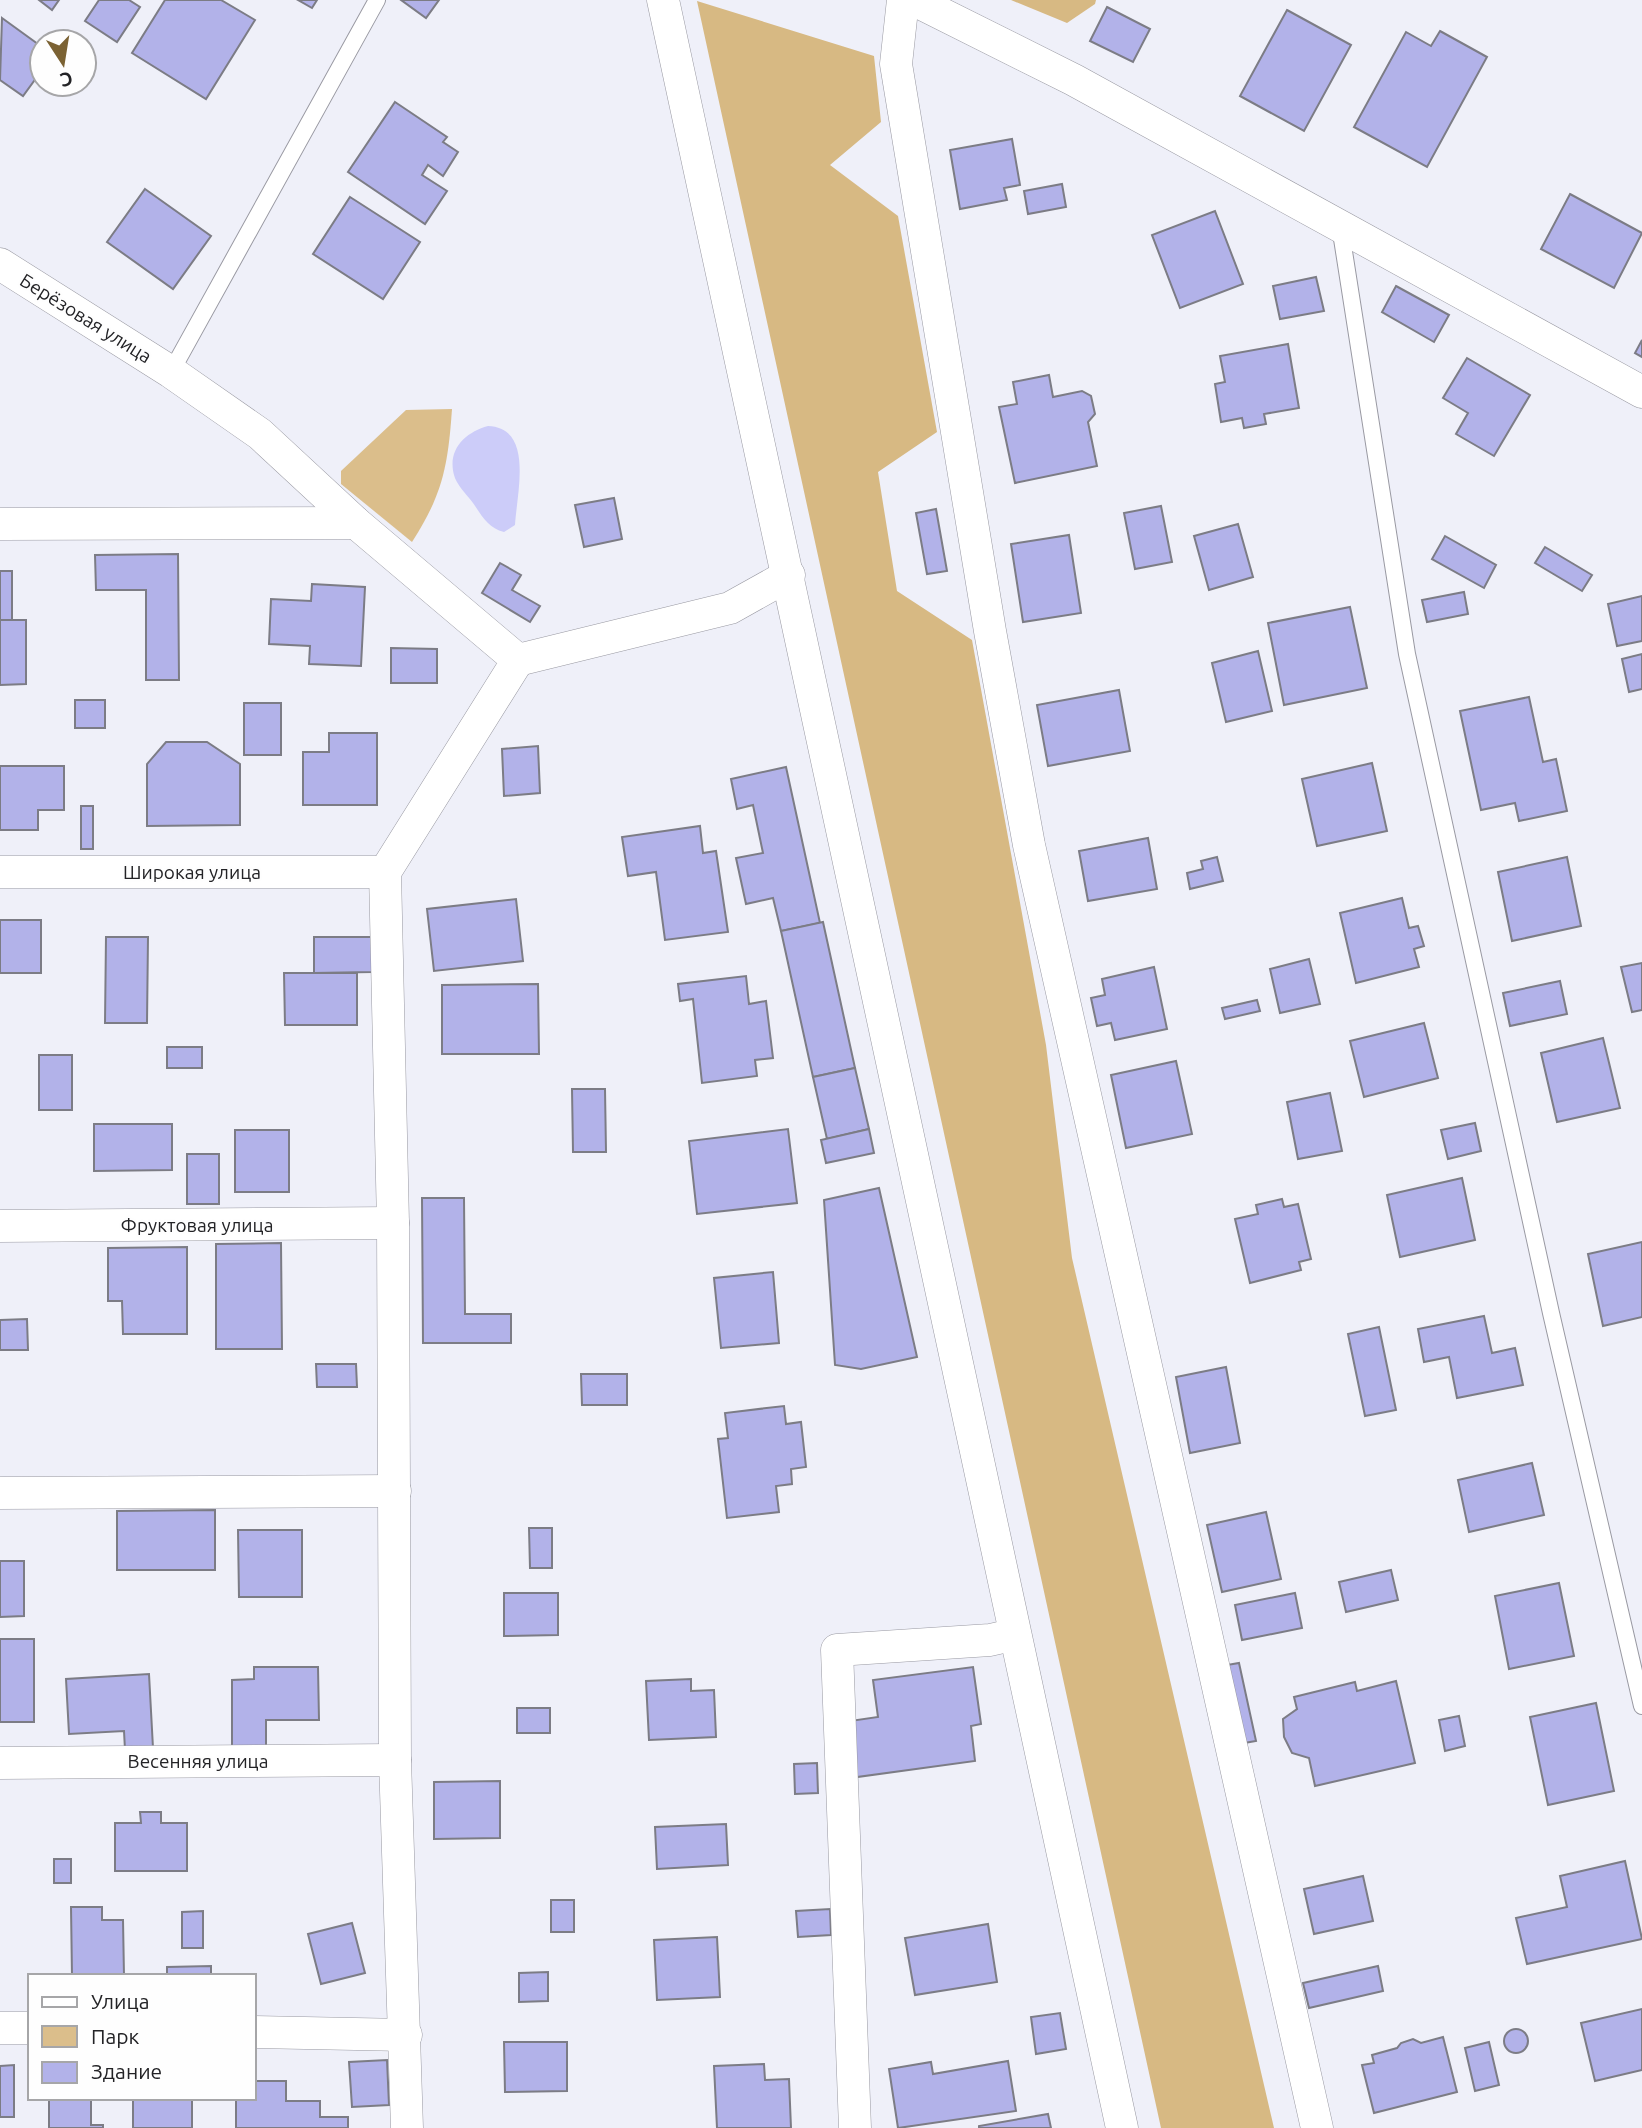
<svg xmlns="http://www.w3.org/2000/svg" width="1642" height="2128" viewBox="0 0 1642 2128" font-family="Ubuntu,sans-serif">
<rect width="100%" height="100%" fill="#eff0f9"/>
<path fill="#dbbe8b" d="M452,409C448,465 443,494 412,542L341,484V471L406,410Z"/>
<g fill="#d7b983">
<polygon points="1011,0 1096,0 1095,4 1067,23"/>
<polygon points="697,1 874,56 881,122 830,165 898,216 937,432 878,472 897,591 972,640 1046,1045 1072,1258 1274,2128 1161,2128"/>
</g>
<path fill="#ccccf9" d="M488,426C534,428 517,492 515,525L504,532C488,528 482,516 473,503C467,495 456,484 454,475C447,449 466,432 488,426Z"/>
<g fill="#b2b2e9" stroke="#7c7c85" stroke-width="2">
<polygon points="39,0 59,0 52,10"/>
<polygon points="99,0 129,0 140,7 117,42 85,21"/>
<polygon points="165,0 221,0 255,20 206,99 132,53"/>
<polygon points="298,0 317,0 312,8"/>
<polygon points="401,0 439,0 426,18"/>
<polygon points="1107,7 1150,29 1133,62 1090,41"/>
<polygon points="1287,10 1351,45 1304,131 1240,96"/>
<polygon points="2,18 42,47 42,70 23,96 0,80"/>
<polygon points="1440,31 1487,57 1427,167 1354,127 1406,32 1431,46"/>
<polygon points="395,102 447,137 443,142 458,152 443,176 428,165 422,175 447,191 425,224 348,172"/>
<polygon points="1012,139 1020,185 1004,188 1007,200 960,209 950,150"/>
<polygon points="1062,184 1066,207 1028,214 1024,191"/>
<polygon points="145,189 211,236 173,289 107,242"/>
<polygon points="1570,194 1642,233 1614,288 1541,249"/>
<polygon points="350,197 420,242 383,299 313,254"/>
<polygon points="1215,211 1243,284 1180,308 1152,235"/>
<polygon points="1316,277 1324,311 1280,319 1273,286"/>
<polygon points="1396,286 1449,315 1434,342 1382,312"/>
<polygon points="1642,340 1642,357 1635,353"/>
<polygon points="1288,344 1299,408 1264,414 1266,424 1244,428 1242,418 1221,422 1215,384 1225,382 1220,356"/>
<polygon points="1467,358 1530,395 1494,456 1456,434 1468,413 1443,398"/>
<polygon points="1049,375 1053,397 1082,391 1091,396 1095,414 1088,422 1097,466 1015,483 999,407 1017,404 1013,382"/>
<polygon points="614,498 622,539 584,547 575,505"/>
<polygon points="1161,506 1172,562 1135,569 1124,513"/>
<polygon points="936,509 947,571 927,574 916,513"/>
<polygon points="1238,524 1253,577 1209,590 1194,536"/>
<polygon points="1069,535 1081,613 1023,622 1011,544"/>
<polygon points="1445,536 1496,565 1484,588 1432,559"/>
<polygon points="1545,547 1592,575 1582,591 1535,563"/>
<polygon points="178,554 179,680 146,680 146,590 96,590 95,555"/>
<polygon points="500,563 521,575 512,590 540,606 530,622 482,593"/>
<rect x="0" y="571" width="12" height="49"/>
<polygon points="312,584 365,587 361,666 309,664 310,646 269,644 271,599 311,601"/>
<polygon points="1464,592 1468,614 1427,622 1422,600"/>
<polygon points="1642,596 1642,641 1617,646 1608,604"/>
<polygon points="1350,607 1367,688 1284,705 1268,623"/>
<polygon points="0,620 26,620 26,684 0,685"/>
<polygon points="391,648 437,649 437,683 391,683"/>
<polygon points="1258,651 1272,711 1226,722 1212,663"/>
<polygon points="1642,654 1642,689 1629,692 1622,659"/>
<polygon points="1119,690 1130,751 1048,766 1037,705"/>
<polygon points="1529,697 1543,762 1556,759 1567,811 1519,821 1515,803 1481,810 1460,711"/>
<rect x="75" y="700" width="30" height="28"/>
<rect x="244" y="703" width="37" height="52"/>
<polygon points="329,733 377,733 377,805 303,805 303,752 329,752"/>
<polygon points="166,742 207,742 240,764 240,825 147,826 147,764"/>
<polygon points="538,746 540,793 504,796 502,749"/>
<polygon points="1372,763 1387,831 1317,846 1302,779"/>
<polygon points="0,766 64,766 64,810 38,810 38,830 0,830"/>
<polygon points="786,767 820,923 781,931 773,898 746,904 736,858 763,853 753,805 737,809 731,779"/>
<rect x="81" y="806" width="12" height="43"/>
<polygon points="700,826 703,853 716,851 728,932 665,940 656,872 628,876 622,837"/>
<polygon points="1148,838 1157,889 1088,901 1079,851"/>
<polygon points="1217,857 1223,881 1190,889 1187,873 1203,869 1201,861"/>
<polygon points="1567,857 1581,926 1512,941 1498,872"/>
<polygon points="1402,898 1409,928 1418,926 1424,946 1414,949 1419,967 1356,983 1340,913"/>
<polygon points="516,899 523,961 434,971 427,909"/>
<rect x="0" y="920" width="41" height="53"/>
<polygon points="823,922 855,1068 813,1077 781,931"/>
<polygon points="106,937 148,937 147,1023 105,1023"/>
<polygon points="314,937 372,937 372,972 314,973"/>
<polygon points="1309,959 1320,1004 1280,1013 1270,969"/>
<polygon points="1642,963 1642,1010 1632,1012 1621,967"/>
<polygon points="1154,967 1167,1029 1115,1040 1111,1023 1097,1026 1091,998 1105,995 1102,979"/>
<polygon points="284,973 357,973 357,1025 285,1025"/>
<polygon points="746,976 749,1004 766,1001 773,1058 755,1060 757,1076 702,1083 693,999 680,1001 678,984"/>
<polygon points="1560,981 1567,1014 1510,1026 1503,993"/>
<polygon points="538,984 539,1054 442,1054 442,985"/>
<polygon points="1257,1000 1260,1011 1225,1019 1222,1008"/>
<polygon points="1424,1023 1438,1078 1364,1097 1350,1041"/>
<polygon points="1603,1038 1620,1108 1557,1122 1541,1053"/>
<rect x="167" y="1047" width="35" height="21"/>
<rect x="39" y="1055" width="33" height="55"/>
<polygon points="1176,1061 1192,1134 1126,1148 1111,1075"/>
<polygon points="855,1068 869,1129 827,1139 813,1077"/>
<polygon points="572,1089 605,1089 606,1152 573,1152"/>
<polygon points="1330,1093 1342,1151 1298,1159 1287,1102"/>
<polygon points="1475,1123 1481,1151 1448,1159 1441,1130"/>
<polygon points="94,1124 172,1124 172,1170 94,1171"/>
<polygon points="788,1129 797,1203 697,1214 689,1141"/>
<polygon points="869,1129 874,1153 826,1163 821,1140"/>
<rect x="235" y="1130" width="54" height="62"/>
<rect x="187" y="1154" width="32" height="50"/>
<polygon points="1462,1178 1475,1240 1400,1257 1387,1195"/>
<polygon points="879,1188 917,1357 861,1369 835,1365 824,1200"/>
<polygon points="422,1198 464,1198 465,1314 511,1314 511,1343 423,1343"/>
<polygon points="1282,1199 1284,1207 1298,1204 1311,1259 1299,1262 1301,1270 1250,1283 1235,1219 1258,1214 1256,1205"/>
<polygon points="1642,1242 1642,1317 1603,1326 1588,1254"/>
<polygon points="281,1243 282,1349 216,1349 216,1244"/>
<polygon points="187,1247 187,1334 123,1334 122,1301 108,1301 108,1248"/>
<polygon points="773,1272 779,1343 721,1348 714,1278"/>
<polygon points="1484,1316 1492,1353 1515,1348 1523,1385 1457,1398 1449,1357 1424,1362 1418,1329"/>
<polygon points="27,1319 28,1350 0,1350 0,1320"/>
<polygon points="1379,1327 1396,1410 1365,1416 1348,1334"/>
<polygon points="316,1364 356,1364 357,1387 317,1387"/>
<polygon points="1226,1367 1240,1443 1190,1453 1176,1377"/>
<polygon points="581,1374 627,1374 627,1405 582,1405"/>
<polygon points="784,1406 786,1424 801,1422 806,1467 791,1469 792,1484 776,1486 779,1512 727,1518 718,1439 728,1438 725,1413"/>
<polygon points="1532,1463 1544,1515 1469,1532 1458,1480"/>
<polygon points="215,1510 215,1570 117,1570 117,1511"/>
<polygon points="1266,1512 1281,1579 1222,1592 1207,1525"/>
<polygon points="529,1528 552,1528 552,1568 530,1568"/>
<polygon points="238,1530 302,1530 302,1597 239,1597"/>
<polygon points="0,1561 24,1561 24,1616 0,1617"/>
<polygon points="1391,1570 1398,1600 1346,1612 1339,1582"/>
<polygon points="1559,1583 1574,1656 1509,1669 1495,1596"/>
<polygon points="504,1593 558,1593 558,1635 504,1636"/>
<polygon points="1295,1593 1302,1628 1242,1640 1235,1605"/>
<rect x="0" y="1639" width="34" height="83"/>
<polygon points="1239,1663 1256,1741 1244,1743 1227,1665"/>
<polygon points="254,1667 318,1667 319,1720 266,1720 266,1748 232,1748 232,1680 254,1679"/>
<polygon points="973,1667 981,1724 971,1726 975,1761 857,1777 850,1721 878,1717 873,1680"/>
<polygon points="149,1674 153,1748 125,1750 124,1731 69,1734 66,1679"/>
<polygon points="691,1679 691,1691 714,1690 716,1737 649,1740 646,1681"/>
<polygon points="1396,1681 1415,1763 1315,1786 1309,1758 1292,1753 1284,1737 1283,1719 1297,1709 1294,1697 1355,1682 1357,1691"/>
<polygon points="1596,1703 1614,1791 1548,1805 1530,1717"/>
<rect x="517" y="1708" width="33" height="25"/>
<polygon points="1459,1716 1465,1746 1445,1751 1439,1720"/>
<polygon points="817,1763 818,1793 795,1794 794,1764"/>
<polygon points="500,1781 500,1838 434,1839 434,1782"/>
<polygon points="140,1812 161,1812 161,1823 187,1823 187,1871 115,1871 115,1823 141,1823"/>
<polygon points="726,1824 728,1865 657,1869 655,1827"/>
<rect x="54" y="1859" width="17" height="24"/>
<polygon points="1625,1861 1642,1939 1527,1964 1516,1918 1567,1907 1560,1876"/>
<polygon points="1363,1876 1373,1921 1314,1934 1304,1889"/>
<rect x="551" y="1900" width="23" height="32"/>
<polygon points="71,1907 102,1907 102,1920 123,1920 124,1976 72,1976"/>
<polygon points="830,1909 831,1935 798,1937 796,1911"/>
<polygon points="203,1911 203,1948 182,1948 182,1912"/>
<polygon points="352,1923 365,1973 321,1984 308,1934"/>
<polygon points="988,1924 997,1982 915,1995 905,1938"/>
<polygon points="717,1937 720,1997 657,2000 654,1940"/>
<polygon points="211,1966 211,1976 167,1976 167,1967"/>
<polygon points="1378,1966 1383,1991 1309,2008 1303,1983"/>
<polygon points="548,1972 548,2001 519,2002 519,1973"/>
<polygon points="1642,2009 1642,2070 1595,2081 1581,2023"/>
<polygon points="1060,2013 1066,2049 1036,2054 1031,2017"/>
<circle cx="1516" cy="2041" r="12"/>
<polygon points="1443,2037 1457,2092 1374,2113 1362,2065 1374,2063 1372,2055 1397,2048 1401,2043 1413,2039 1421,2043"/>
<polygon points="504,2042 567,2042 567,2091 505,2092"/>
<polygon points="1489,2042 1499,2085 1475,2091 1465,2048"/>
<polygon points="387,2060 389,2105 352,2107 349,2062"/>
<polygon points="1008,2061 1016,2111 898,2128 889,2069 931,2062 933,2074"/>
<polygon points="764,2064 765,2080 789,2079 791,2128 717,2128 714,2066"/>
<polygon points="14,2065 14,2117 0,2117 0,2066"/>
<polygon points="254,2081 286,2081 286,2101 320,2101 320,2117 348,2117 348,2128 236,2128 236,2098 254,2098"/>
<polygon points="49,2098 91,2098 91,2125 103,2125 103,2128 49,2128"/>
<rect x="133" y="2098" width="59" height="30"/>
<polygon points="1048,2114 1051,2128 979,2128 979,2126"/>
</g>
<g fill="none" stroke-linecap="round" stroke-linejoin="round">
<defs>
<g id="lane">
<polyline points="1340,226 1407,654 1551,1313 1642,1706"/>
<polyline points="171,372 377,0"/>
</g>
<g id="street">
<path d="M663,0C819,709 964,1420 1122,2128"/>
<polyline points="903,0 896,64 990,631 1029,845 1317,2128"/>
<polyline points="914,0 1074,80 1642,392"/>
<polyline points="0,264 171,372 260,434 356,523 518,660 385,872 393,1223 395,1760 407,2128"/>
<polyline points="0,524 356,523"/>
<polyline points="518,660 730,608 789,575"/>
<polyline points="0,872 385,872"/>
<polyline points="0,1226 393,1223"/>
<polyline points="0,1493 395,1491"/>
<polyline points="0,1763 395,1760"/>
<polyline points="0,2028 30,2028"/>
<polyline points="254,2032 406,2035"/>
<polyline points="855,2128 837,1650 990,1640 1012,1635"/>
</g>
</defs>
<use href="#lane" stroke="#9999a2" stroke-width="18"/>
<use href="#street" stroke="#9999a2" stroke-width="33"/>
<use href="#lane" stroke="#fff" stroke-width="16"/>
<use href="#street" stroke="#fff" stroke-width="32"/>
</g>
<g text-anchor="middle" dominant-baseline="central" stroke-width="5" stroke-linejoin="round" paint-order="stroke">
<g font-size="19" fill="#232326" stroke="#fefefe">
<text transform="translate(86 318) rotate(32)">Берёзовая улица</text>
<text x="192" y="872">Широкая улица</text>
<text x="197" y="1225">Фруктовая улица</text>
<text x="198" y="1761">Весенняя улица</text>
</g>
</g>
<rect x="28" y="1974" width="228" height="126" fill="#fefefe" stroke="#a6a6a8" stroke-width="2"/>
<rect x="42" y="1997" width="35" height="10" fill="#ffffff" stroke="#a6a6a8" stroke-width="2"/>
<text x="91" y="2009" font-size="21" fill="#232326">Улица</text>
<rect x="42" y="2026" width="35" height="21" fill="#dbbe8b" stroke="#a6a6a8" stroke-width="2"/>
<text x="91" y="2044" font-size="21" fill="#232326">Парк</text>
<rect x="42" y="2062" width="35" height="21" fill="#b2b2e9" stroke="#a6a6a8" stroke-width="2"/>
<text x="91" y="2079" font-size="21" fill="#232326">Здание</text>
<g transform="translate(63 63) rotate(168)"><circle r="33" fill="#fefefe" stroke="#a6a6a8" stroke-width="2"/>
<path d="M0-5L12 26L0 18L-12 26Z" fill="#7b6233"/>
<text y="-10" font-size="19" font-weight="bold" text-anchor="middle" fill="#232326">С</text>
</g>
</svg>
